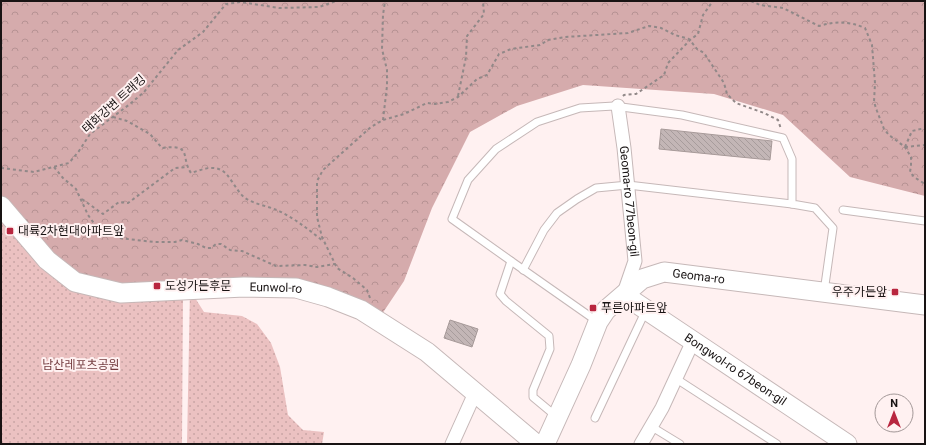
<svg xmlns="http://www.w3.org/2000/svg" width="926" height="445" viewBox="0 0 926 445" font-family="Roboto,'Noto Sans KR',sans-serif">
<defs>
<pattern id="forest-crowns" width="20" height="18" patternUnits="userSpaceOnUse"><rect width="20" height="18" fill="#d5abac"/><path d="M2 6a3 3 0 1 1 6 0M12 15a3 3 0 1 1 6 0" fill="none" stroke="#b69293"/></pattern>
<pattern id="park-dots" width="8" height="8" patternUnits="userSpaceOnUse"><rect width="8" height="8" fill="#ebc1c1"/><path d="M2 2h.1M6 6h.1" fill="none" stroke="#c9a5a5" stroke-width="1.8" stroke-linecap="round"/></pattern>
<pattern id="building-back-hatch" width="6" height="6" patternUnits="userSpaceOnUse"><rect width="6" height="6" fill="#c3b6b6"/><path d="M-1 5l2 2M0 0l6 6M5-1l2 2" fill="none" stroke="#a79c9c"/></pattern>
</defs>
<rect width="100%" height="100%" fill="#fff1f1"/>
<polygon fill="url(#forest-crowns)" points="1,1 925,1 925,196 850,177 783,115 714,94 583,85 517,106 470,132 432,208 404,281 378,320 296,281 157,286 75,282 1,199"/>
<g fill="url(#park-dots)">
<polygon points="1,208 75,282 183,290 182,444 1,444"/>
<polygon points="190,290 204,312 242,316 257,324 271,343 280,367 288,415 303,430 324,432 322,444 187,444"/>
</g>
<g fill="url(#building-back-hatch)" stroke="#a79a99">
<polygon points="661,129 772,141 770,160 659,149"/>
<polygon points="450,320 478,329 472,347 444,338"/>
</g>
<g fill="none" stroke-linecap="round" stroke-linejoin="round">
<defs>
<g id="lane">
<polyline points="843,210 925,221"/>
<polyline points="511,261 500,294 506,301 549,336 550,349 533,390 533,397 557,417"/>
<polyline points="523,270 544,230 557,213 577,199 596,188 628,185 792,204"/>
<polyline points="598,322 511,261 452,219 468,180 496,149 537,122 580,108 614,106 682,115 783,138 792,159 792,204 815,208 833,228 824,292"/>
<polyline points="675,378 777,444"/>
<polyline points="595,418 646,310"/>
<polyline points="652,427 680,444"/>
</g>
<g id="street">
<path id="s1" d="M618,106L624,148L635,261L624,293"/>
<polyline points="452,444 475,393"/>
<polyline points="641,444 662,408 693,341"/>
</g>
<g id="secondary">
<path id="s2" d="M1,206L47,260L75,282L121,293L244,287L296,288L328,297L361,310L427,352L536,444"/>
<path id="s3" d="M624,295L847,444"/>
<path id="s4" d="M545,444L581,365L598,322L606,310L642,279L664,272L925,305"/>
</g>
</defs>
<use href="#lane" stroke="#c6b8b8" stroke-width="9"/>
<use href="#street" stroke="#c6b8b8" stroke-width="15"/>
<use href="#secondary" stroke="#c6b8b8" stroke-width="21"/>
<g stroke="#918888" stroke-width="2" stroke-dasharray="3 3" stroke-linecap="butt">
<path d="M751,1L760,5L783,8L819,26C836,21 848,21 865,28L872,45L875,83L874,102L877,111L884,129L889,135L905,147L911,157V166L910,172L914,177L925,184"/>
<polyline points="1,41 2,45 1,52"/>
<polyline points="458,96 466,57 467,36 484,14 483,1"/>
<polyline points="623,96 624,95 636,94 664,75 668,63 690,40 698,34 703,15 713,1"/>
<polyline points="1,100 1,124"/>
<path d="M113,117L127,121L150,134L162,148C193,144 180,156 191,173C201,170 211,165 221,170C229,173 236,191 245,198C254,204 267,206 277,210C294,218 308,229 323,241"/>
<polyline points="383,120 387,86 387,70 382,49 383,15 385,1"/>
<polyline points="905,147 912,131 925,128"/>
<polyline points="905,147 925,145"/>
<polyline points="54,167 63,178 76,189 88,215 98,229 103,232 112,232 119,238 154,242 175,242 182,240 198,244 206,248 211,248 216,244 221,244 230,250 242,251 276,266 305,265 317,267 335,264"/>
<polyline points="1,168 34,172 69,163 79,151 90,134 130,104 144,92 178,50 203,32 226,4 241,2 279,8 319,7 336,1"/>
<polyline points="82,199 103,214 119,202 128,203 175,168 187,167"/>
<polyline points="370,298 367,290 353,278 337,268 322,237 317,217 317,181 323,170 371,127 383,120 404,114 427,103 435,104 448,102 458,97 477,79 487,75 499,54 511,49 540,45 548,40 565,37 628,33 649,26 661,28 675,35 689,39 697,49 704,53 724,83 727,94 736,103 764,113 778,120 781,129"/>
</g>
<use href="#lane" stroke="#fff" stroke-width="7"/>
<use href="#street" stroke="#fff" stroke-width="13"/>
<use href="#secondary" stroke="#fff" stroke-width="19"/>
</g>
<g fill="#b8263f" stroke="#fff1f1" stroke-width="1.5">
<rect x="6" y="227" width="8" height="8" rx="2"/>
<rect x="153" y="282" width="8" height="8" rx="2"/>
<rect x="891" y="288" width="8" height="8" rx="2"/>
<rect x="589" y="304" width="8" height="8" rx="2"/>
</g>
<g text-anchor="middle" dominant-baseline="central" stroke-width="4" stroke-linejoin="round" paint-order="stroke">
<g font-size="12" fill="#181313" stroke="#fff1f1">
<text transform="translate(114 104) rotate(-42)">태화강변 트래킹</text>
<text stroke="none"><textPath href="#s1" startOffset="96">Geoma-ro 77beon-gil</textPath></text>
<text stroke="none"><textPath href="#s4" startOffset="253">Geoma-ro</textPath></text>
<text stroke="none"><textPath href="#s2" startOffset="309">Eunwol-ro</textPath></text>
<text stroke="none"><textPath href="#s3" startOffset="134">Bongwol-ro 67beon-gil</textPath></text>
</g>
<g font-size="12" fill="#181313" stroke="#fff1f1" text-anchor="start">
<text x="18" y="231">대륙2차현대아파트앞</text>
<text x="165" y="286">도성가든후문</text>
<text x="887" y="292" text-anchor="end">우주가든앞</text>
<text x="601" y="308">푸른아파트앞</text>
</g>
<g font-size="12" fill="#753d40" stroke="#fff1f1">
<text x="81" y="365">남산레포츠공원</text>
</g>
</g>
<rect width="926" height="445" fill="none" stroke="#181313" stroke-width="4"/>
<g transform="translate(894 413)"><circle r="19" fill="#fff1f1" stroke="#a39898"/>
<path d="M0-3L7 15L0 10L-7 15Z" fill="#b8263f"/>
<text y="-6" font-size="11" font-weight="bold" text-anchor="middle" fill="#181313">N</text>
</g>
</svg>
